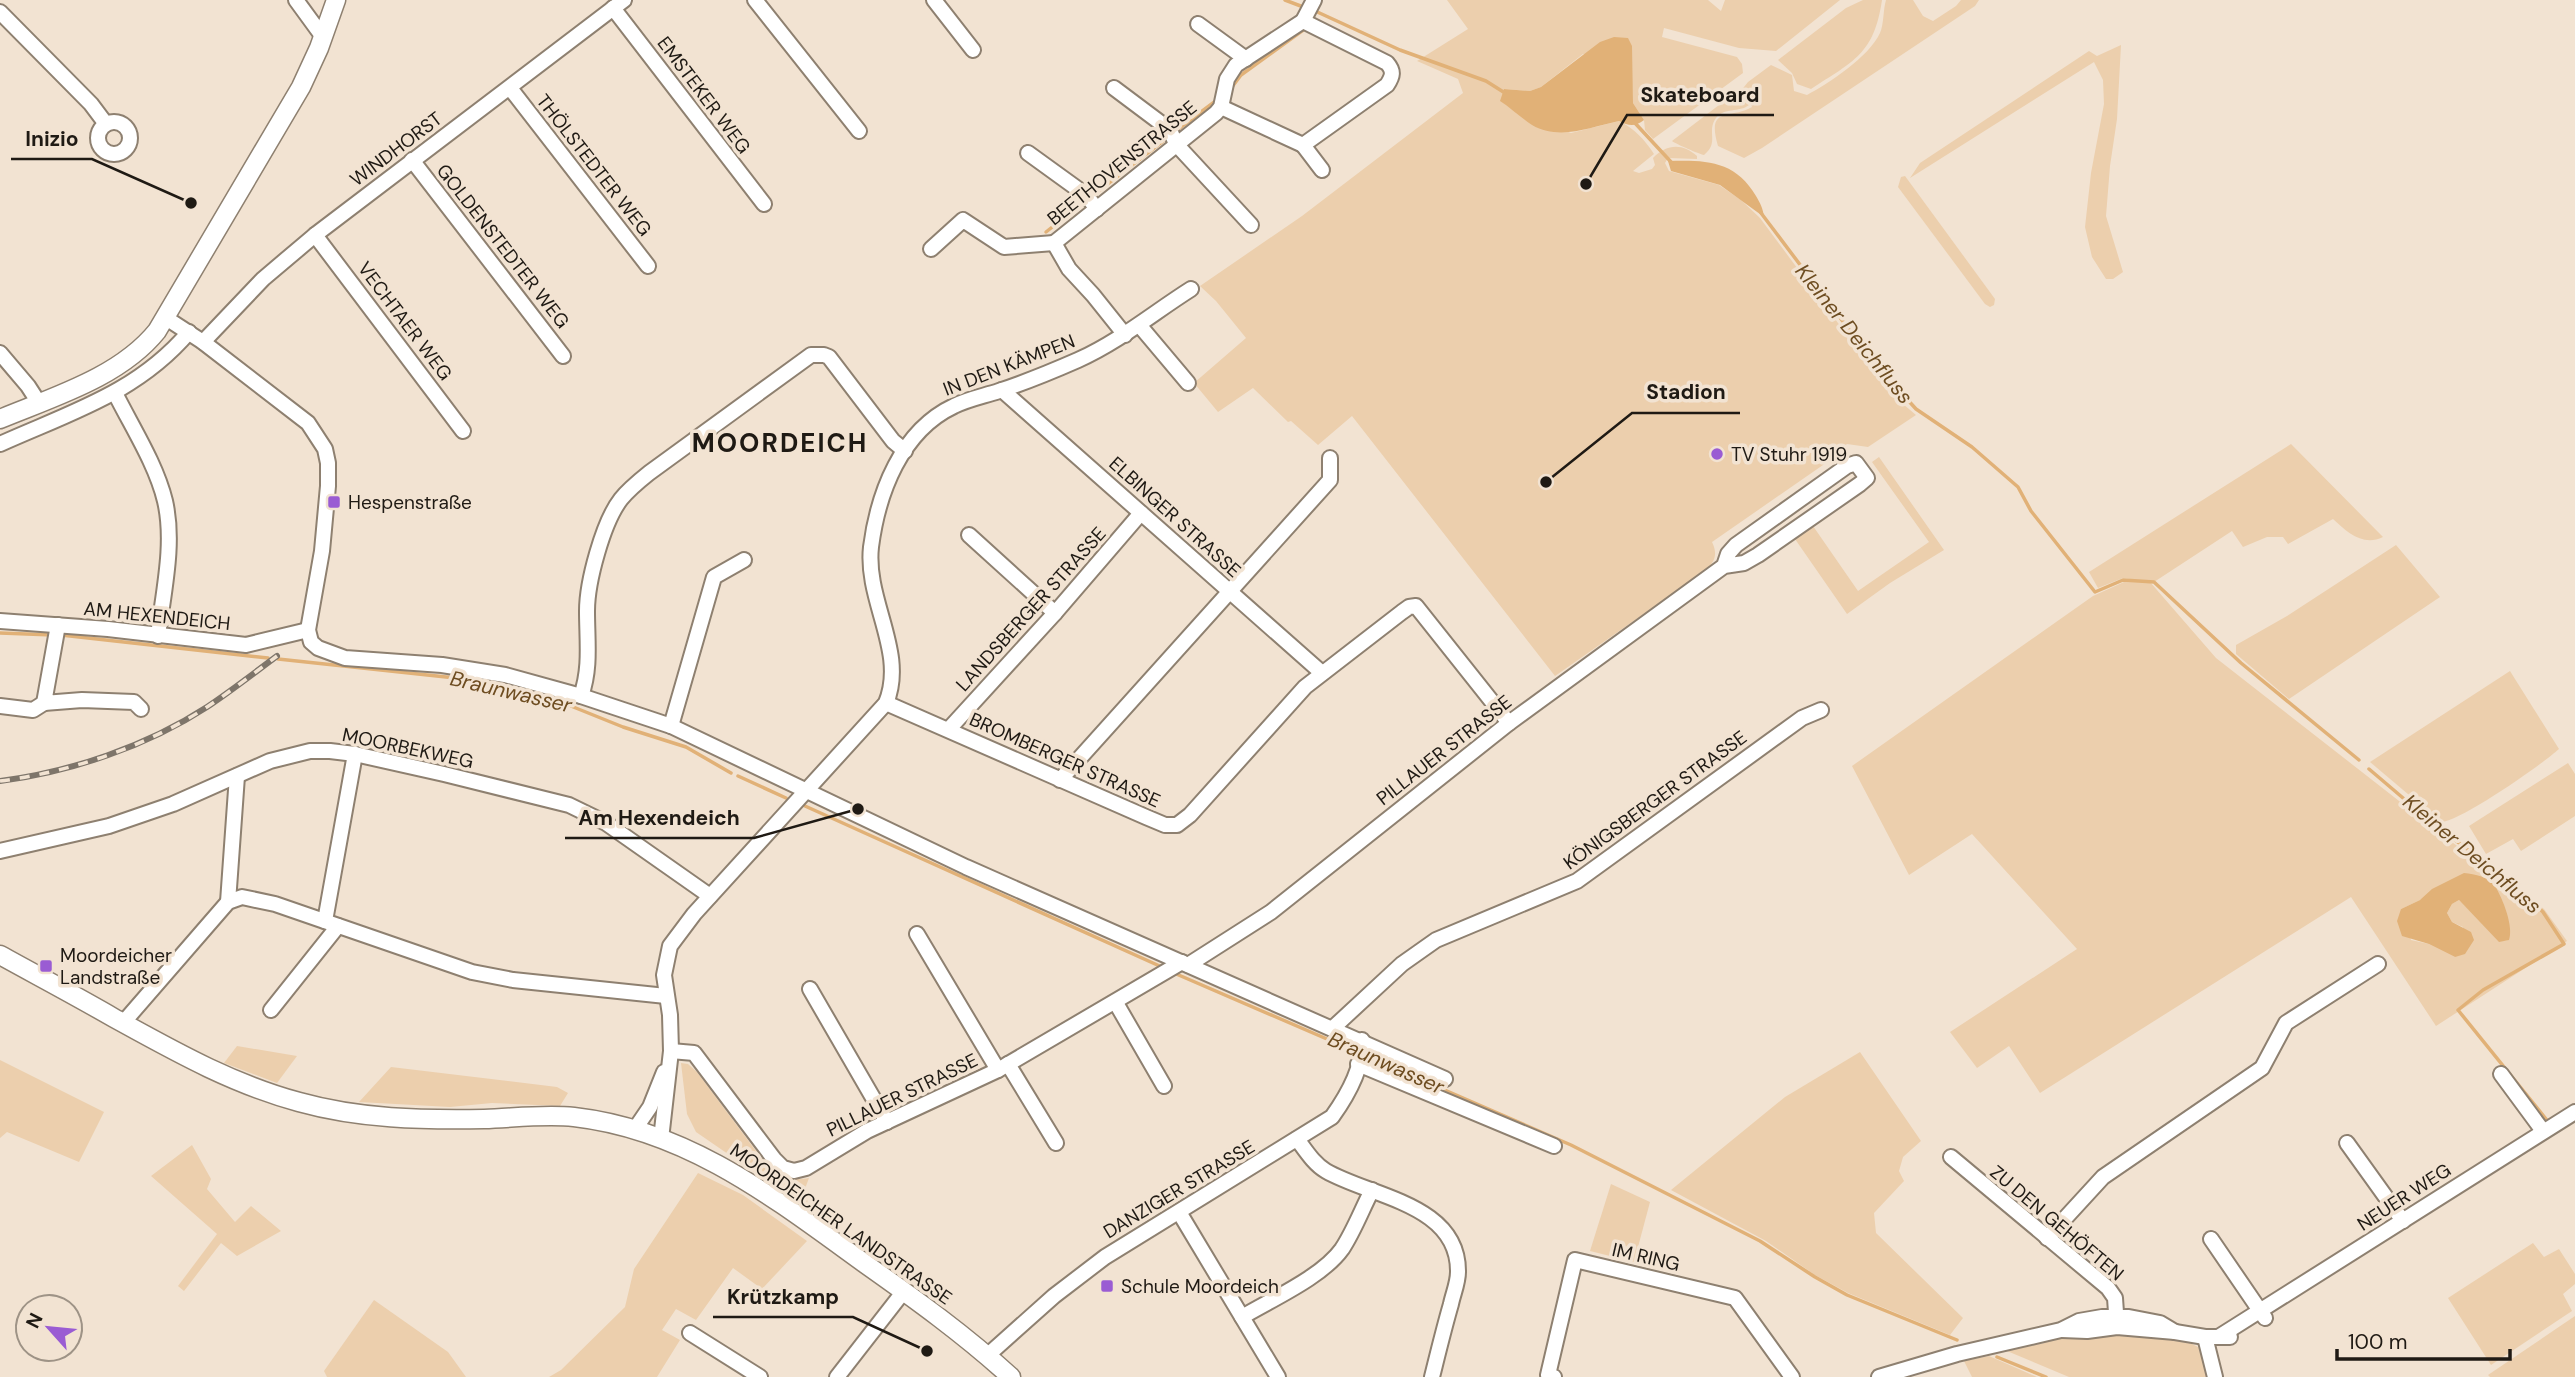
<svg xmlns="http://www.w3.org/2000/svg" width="2575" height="1377" viewBox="0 0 2575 1377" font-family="'DM Sans',sans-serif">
<rect width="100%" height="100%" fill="#f2e3d2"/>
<g fill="#eccfad" fill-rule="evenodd">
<path d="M1447,0H1708L1721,11L1725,0H1840L1776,51L1739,48L1664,28L1662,37L1737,57L1742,64L1743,73L1653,139L1645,130L1644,120L1633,103L1631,65L1583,54L1541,87L1530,91L1505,89L1501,101L1515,111L1571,133L1619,121C1635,129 1644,139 1654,154L1633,171L1639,173L1652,169L1655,165L1653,158C1667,144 1682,143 1697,156V159L1668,158L1665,163L1669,171L1719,185L1741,200L1760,218L1890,393L1916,415L1868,447L1847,444L1832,455L1823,465L1712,542C1718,554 1715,562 1705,571L1555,676L1352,416L1318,445L1291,421L1288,422L1253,388L1218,412L1194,383L1246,338L1216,301L1200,286L1302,216L1463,93L1458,79L1417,61L1468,29Z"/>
<path d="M1863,0H1882C1874,54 1854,61 1811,89L1797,84L1792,73L1778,60L1846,8Z"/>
<path d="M1886,0H1913L1923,16L1933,21L1956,6L1961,0H1979L1975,6L1762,148L1744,158L1718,146C1706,105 1730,120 1752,107L1749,100L1740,92L1748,82L1771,65L1792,75L1794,91L1807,95C1829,83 1869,57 1880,33C1884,24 1883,10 1886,0Z"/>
<polygon points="2121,45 2117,119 2110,166 2106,216 2123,272 2113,279 2106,279 2092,257 2085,227 2091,173 2104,104 2103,80 2094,62 1910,178 1920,163 2089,51 2097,56"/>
<path d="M1736,92L1747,100L1749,105C1739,113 1724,107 1716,118C1706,132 1720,142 1704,155C1699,154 1676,144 1672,141Z"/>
<polygon points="1905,176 1995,299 1994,305 1990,307 1985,304 1898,187 1901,177"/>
<path d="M2291,444L2383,537C2363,547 2347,532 2333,519L2288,544L2283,537H2267L2243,547L2232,531L2154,582L2123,578L2098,588L2089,572Z"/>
<polygon points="1879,457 1944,550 1890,583 1847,614 1795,539 1813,526 1858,591 1929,542 1872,462"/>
<polygon points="2396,545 2440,597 2289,699 2236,654 2236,645 2287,616"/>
<path d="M2124,582H2150L2216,658L2449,840L2544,909L2567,941L2436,1026L2351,897L2040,1093L2009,1046L1977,1068L1950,1032L2077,949L1972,834L1909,875L1852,766L2093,596ZM2494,885L2509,940L2499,941L2459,900L2452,904L2447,913L2452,922L2463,927L2455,957L2429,944L2411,940L2401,909L2420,900Z"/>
<path d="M2510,671L2559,749C2541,765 2461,821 2441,822L2370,762Z"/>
<polygon points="2568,763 2575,774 2575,816 2521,851 2513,839 2486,854 2469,826"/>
<polygon points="237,1046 297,1056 277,1083 224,1063"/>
<polygon points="1860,1052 1921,1141 1903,1157 1899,1171 1904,1181 1874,1213 1876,1233 1963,1318 1950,1335 1848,1293 1815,1275 1766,1241 1671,1190 1785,1097"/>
<polygon points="0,1060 104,1112 79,1162 7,1132 0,1138"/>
<path d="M681,1063L688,1064L697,1072L768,1167C783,1178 792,1181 809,1178L806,1186L808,1209L696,1132L687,1114Z"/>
<polygon points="391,1067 557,1087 568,1093 560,1106 492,1103 450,1107 359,1102"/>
<polygon points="192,1145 211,1179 207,1189 235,1222 251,1206 281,1231 237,1256 221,1243 184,1291 178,1286 217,1234 151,1176"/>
<polygon points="698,1173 743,1195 807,1241 762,1289 733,1268 696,1320 676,1309 662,1330 680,1340 657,1377 549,1377 561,1370 625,1307 634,1269"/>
<polygon points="1611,1184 1650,1202 1634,1262 1590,1251"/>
<polygon points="2533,1243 2544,1257 2559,1249 2575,1274 2575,1284 2563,1294 2572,1311 2491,1365 2448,1298"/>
<polygon points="374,1300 448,1352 466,1377 327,1377 324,1371"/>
<polygon points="2575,1316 2575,1377 2490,1377 2488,1375"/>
<polygon points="2129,1332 2190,1343 2202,1349 2208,1377 2069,1377 2007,1351 2044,1343 2052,1338"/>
<polygon points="1989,1356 2037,1377 1972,1377 1964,1361"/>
</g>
<g fill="#e1b177">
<path d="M1614,37L1628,38L1632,46L1633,103L1644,120C1635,127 1629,126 1619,121C1590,127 1560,141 1532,125C1521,118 1511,108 1500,101L1504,89L1530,91L1541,87L1600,42Z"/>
<path d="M1668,161C1705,160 1735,160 1756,196C1760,203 1763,208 1764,217L1720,185L1671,171Z"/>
<path d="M2464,873C2475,874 2489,877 2495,886C2503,899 2514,927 2509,940L2499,942L2459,900L2452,904L2447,913L2452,922L2471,932L2474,940L2465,954L2455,957L2429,944L2402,936L2397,921L2401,909L2420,900L2432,889Z"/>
</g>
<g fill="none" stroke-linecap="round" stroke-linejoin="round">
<g stroke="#e1b177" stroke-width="3.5">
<polyline points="1285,0 1306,8"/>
<polyline points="1313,10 1400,50 1486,81 1505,93"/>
<polyline points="1229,91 1241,75 1306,28"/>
<polyline points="1634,122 1672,163"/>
<polyline points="1177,130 1217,100"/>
<polyline points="1092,196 1163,141"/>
<polyline points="1761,213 1875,364 1916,409 1972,447 2018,487 2031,511 2095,592 2123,580 2154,582 2241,663 2359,760"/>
<polyline points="1046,232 1085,201"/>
<polyline points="0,633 53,635"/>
<polyline points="61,635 268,658"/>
<polyline points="278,659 474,680 551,698 623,727 686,747 731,773"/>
<polyline points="2369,769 2423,815 2516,887 2543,912 2564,944 2483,990 2458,1010 2550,1124"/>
<polyline points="738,776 786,798"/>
<polyline points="805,806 1164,968"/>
<polyline points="1174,973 1357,1052"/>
<polyline points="1364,1055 1571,1145 1760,1241 1815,1277 1847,1295 1957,1340"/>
<polyline points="1997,1357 2046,1377"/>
</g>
<defs>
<g id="minor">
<polyline points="296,0 323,37"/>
<polyline points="755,0 859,131"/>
<polyline points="934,0 973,50"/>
<polyline points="613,8 764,204"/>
<polyline points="0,12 91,104 106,124"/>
<polyline points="1198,24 1246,59"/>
<polyline points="510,88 648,266"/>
<polyline points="1114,88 1170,130 1176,144 1251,225"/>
<path d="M1221,107L1303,145L1387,85C1393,76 1394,71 1387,63L1303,21"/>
<circle cx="114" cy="138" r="16"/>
<polyline points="1303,145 1322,170"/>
<polyline points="1028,153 1086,195 1097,209"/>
<polyline points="412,160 563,356"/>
<polyline points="315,235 463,431"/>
<polyline points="931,249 963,220 1004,247 1054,243"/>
<polyline points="166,318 203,342 308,423 325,449 328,463 328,486 322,551 308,630 311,642 318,648 345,658 442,665 505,675 581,696 671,726 966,867 1445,1079"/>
<polyline points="1140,326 1188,383"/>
<polyline points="1125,335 1093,295 1069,269 1054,243 1216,113 1221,107 1227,79 1236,65 1303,21 1314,0"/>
<polyline points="203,342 263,279 315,235 624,0"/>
<polyline points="0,353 28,386 39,403"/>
<polyline points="1002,390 1322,673"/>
<path d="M115,393C132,427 156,464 165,501C175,544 163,593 158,636"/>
<path d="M0,444C71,412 137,393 189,332"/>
<polyline points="969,535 1055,613"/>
<polyline points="0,621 108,629 246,645 308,630"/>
<polyline points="58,625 44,703 82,700 134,702 141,709"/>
<path d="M581,696C591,668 587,641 587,611C587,582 603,522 621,499C629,489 639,481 649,473L811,355H824L829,357L893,441L905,451"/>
<polyline points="886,703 1146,817 1165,825 1177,825 1190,815 1305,687 1402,612 1409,607 1416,606 1509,723"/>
<polyline points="0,706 33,710 44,703"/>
<polyline points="671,726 714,577 744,560"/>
<polyline points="949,729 1055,613 1141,513"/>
<polyline points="1060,780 1330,480 1330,458"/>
<polyline points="0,851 109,826 173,804 270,761 310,751 330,751 355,754 444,774 569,805 606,823 710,896"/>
<polyline points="228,902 237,776"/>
<polyline points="325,921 355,754"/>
<polyline points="917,934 998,1070"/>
<polyline points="1188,965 1271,912 1509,723 1724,566 1744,563 1758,555 1860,484 1867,478 1856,463 1847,466 1736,545 1728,554 1724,566"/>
<polyline points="810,989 887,1122"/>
<polyline points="1116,1003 1164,1086"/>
<polyline points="271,1010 338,926"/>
<polyline points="123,1023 228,902 242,897 275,904 472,972 513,980 666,996"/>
<polyline points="1334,1027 1402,964 1436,940 1577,881 1802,718 1821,710"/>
<polyline points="671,1051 694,1053 774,1159 783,1168 794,1171 806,1168 867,1131 998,1070 1182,962"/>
<polyline points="1008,1064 1056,1143"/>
<polyline points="1358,1064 1554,1146"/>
<polyline points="2501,1074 2543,1131"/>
<polyline points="635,1129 650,1107 664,1072"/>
<path d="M661,1139L671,1051L670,1015L664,975L670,946L694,914L886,703C907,652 865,601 871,547C878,493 901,431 954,406C968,399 984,396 999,391C1026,382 1053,371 1078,360C1120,341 1153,313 1191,289"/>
<path d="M1297,1139C1306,1151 1314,1164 1326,1171C1371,1197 1459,1204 1458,1272C1458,1283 1453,1294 1451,1304C1444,1328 1438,1353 1432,1377"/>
<polyline points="2347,1143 2403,1221"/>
<polyline points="1951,1157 2108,1288 2115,1298 2117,1327"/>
<polyline points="1179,1212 1278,1377"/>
<polyline points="2047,1238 2103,1177 2262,1068 2286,1023 2378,964"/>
<polyline points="2211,1239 2265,1318"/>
<path d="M1242,1317C1272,1299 1322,1277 1342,1249C1354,1231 1362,1209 1372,1190"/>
<polyline points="2062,1330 2087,1331 2117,1327 2175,1332 2205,1337 2230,1337"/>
<polyline points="690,1333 760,1377"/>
<polyline points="2220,1336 2575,1112"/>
<polyline points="2205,1337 2215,1377"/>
<path d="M988,1355L1054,1296L1105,1257L1332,1117C1347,1096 1364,1066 1362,1040"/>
<polyline points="837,1377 904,1291"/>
<polyline points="1554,1377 1548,1375 1575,1260 1735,1298 1792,1377"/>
<polyline points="1879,1377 1957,1354 2061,1330 2079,1321 2102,1317 2129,1317 2160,1323 2175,1332"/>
</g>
<g id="major">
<path d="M0,419C53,397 120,377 157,331L301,87L319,48L336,0"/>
<path d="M0,955C38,976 76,996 114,1018C174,1051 232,1084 299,1102C360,1119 421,1120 484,1119C514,1118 544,1114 574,1117C688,1130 774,1198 864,1263C915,1299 965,1335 1011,1377"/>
</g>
</defs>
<use href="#minor" stroke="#8e8070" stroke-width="18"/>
<use href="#major" stroke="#8e8070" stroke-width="21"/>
<use href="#minor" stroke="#fff" stroke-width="14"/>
<use href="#major" stroke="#fff" stroke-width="18"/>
<defs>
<path id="rail" d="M0,781C71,772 147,746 207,707C231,691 254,673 277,656"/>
</defs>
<use href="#rail" stroke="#7e756a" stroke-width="6"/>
<use href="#rail" stroke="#f2e3d2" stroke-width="3.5" stroke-dasharray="10" stroke-linecap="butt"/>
</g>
<g fill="#9a5cd3" stroke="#f2e3d2" stroke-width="2.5">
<circle cx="1717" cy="454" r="7"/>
<rect x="327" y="495" width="14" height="14" rx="3.5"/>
<rect x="39" y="959" width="14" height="14" rx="3.5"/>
<rect x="1100" y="1279" width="14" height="14" rx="3.5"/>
</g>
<g text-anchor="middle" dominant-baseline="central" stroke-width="7" stroke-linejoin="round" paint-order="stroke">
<g font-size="19" fill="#1f1a14" stroke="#f2e3d2">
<text transform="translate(704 95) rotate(53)">EMSTEKER WEG</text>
<text transform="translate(396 149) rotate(-37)">WINDHORST</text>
<text transform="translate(1122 163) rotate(-39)">BEETHOVENSTRASSE</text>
<text transform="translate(594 165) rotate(52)">THÖLSTEDTER WEG</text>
<text transform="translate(503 246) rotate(52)">GOLDENSTEDTER WEG</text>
<text transform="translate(405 321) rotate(53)">VECHTAER WEG</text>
<text transform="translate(1009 365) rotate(-21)">IN DEN KÄMPEN</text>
<text transform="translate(1175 517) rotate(42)">ELBINGER STRASSE</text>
<text transform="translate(1031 609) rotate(-48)">LANDSBERGER STRASSE</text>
<text transform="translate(157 616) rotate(6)">AM HEXENDEICH</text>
<text transform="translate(408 748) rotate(12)">MOORBEKWEG</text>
<text transform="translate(1444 750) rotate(-38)">PILLAUER STRASSE</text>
<text transform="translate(1065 760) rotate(24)">BROMBERGER STRASSE</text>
<text transform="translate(1655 800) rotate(-36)">KÖNIGSBERGER STRASSE</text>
<text transform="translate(902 1095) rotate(-26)">PILLAUER STRASSE</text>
<text transform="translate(1179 1189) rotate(-31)">DANZIGER STRASSE</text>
<text transform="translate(2404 1197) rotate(-33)">NEUER WEG</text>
<text transform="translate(2057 1223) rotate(40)">ZU DEN GEHÖFTEN</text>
<text transform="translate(841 1224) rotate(35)">MOORDEICHER LANDSTRASSE</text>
<text transform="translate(1646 1257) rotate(13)">IM RING</text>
</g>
<g font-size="19" fill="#1f1a14" stroke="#f2e3d2" text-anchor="start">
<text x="1731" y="454">TV Stuhr 1919</text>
<text x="348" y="502">Hespenstraße</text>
<text x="60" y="955">Moordeicher<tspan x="60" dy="22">Landstraße</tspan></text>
<text x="1121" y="1286">Schule Moordeich</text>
</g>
<g font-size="21" font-style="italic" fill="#6e4d21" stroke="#f2e3d2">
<text transform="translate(1854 334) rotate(51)">Kleiner Deichfluss</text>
<text transform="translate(511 692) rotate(13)">Braunwasser</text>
<text transform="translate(2472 854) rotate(40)">Kleiner Deichfluss</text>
<text transform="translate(1386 1063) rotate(24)">Braunwasser</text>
</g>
<g font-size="26" font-weight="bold" letter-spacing="2" fill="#1f1a14" stroke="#f2e3d2">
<text x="780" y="443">MOORDEICH</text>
</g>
</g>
<path fill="none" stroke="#1f1a14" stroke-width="2.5" d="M1586 184L1627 115H1774M191 203L92 159H11M1546 482L1632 413H1740M858 809L754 838H565M927 1351L853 1317H713"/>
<g fill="#1f1a14" stroke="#f2e3d2" stroke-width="2.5">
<circle cx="1586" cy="184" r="7"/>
<circle cx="191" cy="203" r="7"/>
<circle cx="1546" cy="482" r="7"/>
<circle cx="858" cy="809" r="7"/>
<circle cx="927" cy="1351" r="7"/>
</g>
<g font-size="21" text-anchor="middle" font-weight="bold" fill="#1f1a14" stroke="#f2e3d2" stroke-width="7" stroke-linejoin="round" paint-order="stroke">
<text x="1700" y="102">Skateboard</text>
<text x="52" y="146">Inizio</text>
<text x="1686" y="399">Stadion</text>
<text x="659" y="825">Am Hexendeich</text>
<text x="783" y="1304">Krützkamp</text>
</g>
<g transform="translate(49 1328) rotate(297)"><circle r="33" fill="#f2e3d2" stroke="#9e9386" stroke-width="2"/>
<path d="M0-5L12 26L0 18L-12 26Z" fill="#9a5cd3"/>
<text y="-10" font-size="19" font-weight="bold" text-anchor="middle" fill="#1f1a14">N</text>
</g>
<path d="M2337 1349v10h173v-10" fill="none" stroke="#1f1a14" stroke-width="3.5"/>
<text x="2348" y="1349" font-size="21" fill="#1f1a14" stroke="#f2e3d2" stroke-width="5" paint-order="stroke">100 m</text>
</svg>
